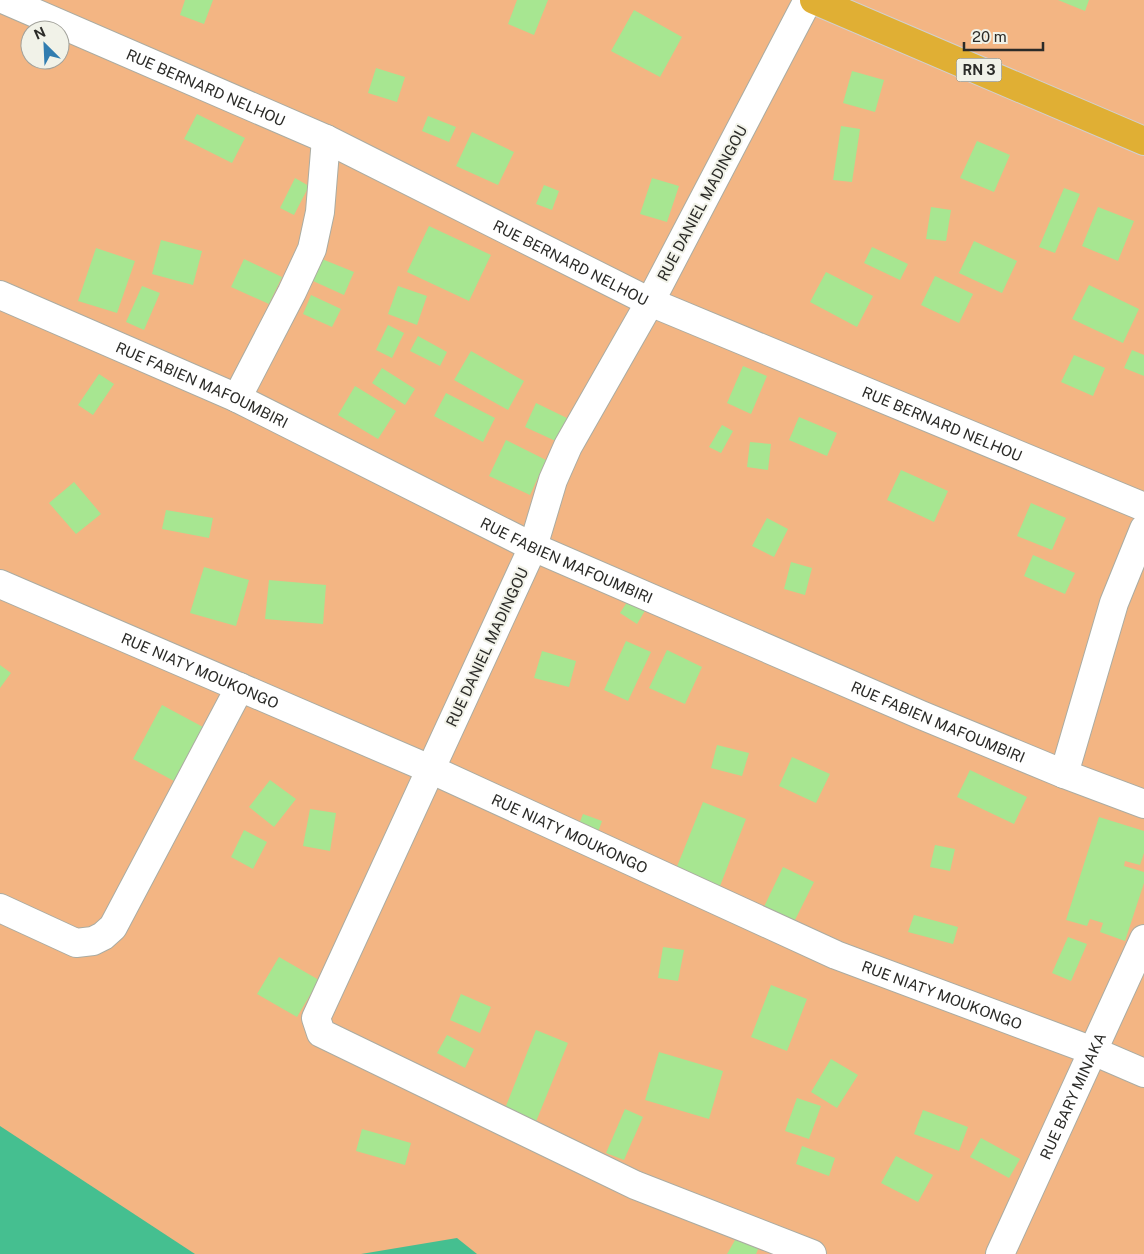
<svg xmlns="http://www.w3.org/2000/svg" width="1144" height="1254" viewBox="0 0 1144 1254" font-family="'Public Sans',sans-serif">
<rect width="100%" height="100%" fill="#f1f2e8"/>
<path fill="#f3b583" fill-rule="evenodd" d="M0,0H1144V1254H0ZM30,30H60V60H30Z"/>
<g fill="#45bf90">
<polygon points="0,1126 195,1254 0,1254"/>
<polygon points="457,1238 477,1254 361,1254"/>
</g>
<g fill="#a7e691">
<polygon points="185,0 213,0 204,24 180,15"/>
<polygon points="517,0 548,0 534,35 508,24"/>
<polygon points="1058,0 1089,0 1085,11"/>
<polygon points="634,10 682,37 660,77 611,51"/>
<polygon points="376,68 405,77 397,102 368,93"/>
<polygon points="852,71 884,80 875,112 843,103"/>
<polygon points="197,114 245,138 232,163 184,139"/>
<polygon points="428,116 456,127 449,142 422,131"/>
<polygon points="841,126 860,129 852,182 833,180"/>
<polygon points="472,132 514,152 498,185 456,166"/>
<polygon points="977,141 1010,155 994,192 960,178"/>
<polygon points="295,178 309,186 294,215 280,208"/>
<polygon points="652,178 679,186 667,222 640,214"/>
<polygon points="544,185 559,191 552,210 536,204"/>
<polygon points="1064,188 1080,194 1055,253 1039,247"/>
<polygon points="931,207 951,210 946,241 926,239"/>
<polygon points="1098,207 1134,221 1118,261 1082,246"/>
<polygon points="429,226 491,255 469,301 407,272"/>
<polygon points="161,240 202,251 193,285 152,274"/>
<polygon points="974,241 1017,261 1002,293 959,273"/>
<polygon points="872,247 908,264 900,280 864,263"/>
<polygon points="96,248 135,261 117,313 78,301"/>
<polygon points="244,259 282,277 269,304 231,287"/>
<polygon points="322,259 354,272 344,295 313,281"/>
<polygon points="826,272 873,296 857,327 810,302"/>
<polygon points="935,276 973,294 959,323 921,305"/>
<polygon points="1089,285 1139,309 1123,343 1072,319"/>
<polygon points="142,286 160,293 144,330 126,322"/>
<polygon points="398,286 427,296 417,325 388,314"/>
<polygon points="311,295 341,309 332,327 303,314"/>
<polygon points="388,325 404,333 392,358 376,350"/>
<polygon points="418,336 447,352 440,366 410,351"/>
<polygon points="1132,350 1144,355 1144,376 1124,368"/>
<polygon points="471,351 524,381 508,410 454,380"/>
<polygon points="1074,355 1105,368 1093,396 1061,382"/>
<polygon points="743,366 767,376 751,414 727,403"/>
<polygon points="382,368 415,389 405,405 372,383"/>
<polygon points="99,374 114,384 93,415 78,405"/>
<polygon points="355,386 396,411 378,439 338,415"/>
<polygon points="446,393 495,418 483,442 434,416"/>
<polygon points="536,403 571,420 560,443 525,427"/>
<polygon points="799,417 837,433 827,456 789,440"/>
<polygon points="722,425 733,431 721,453 709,447"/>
<polygon points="506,440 546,460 530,495 489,476"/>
<polygon points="750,442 771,444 768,470 747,467"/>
<polygon points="901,470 948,491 934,522 887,500"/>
<polygon points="74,482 101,514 76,534 49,503"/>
<polygon points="1031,503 1066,518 1052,550 1017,536"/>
<polygon points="166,510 213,518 209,538 162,529"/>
<polygon points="767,518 788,529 774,557 752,546"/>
<polygon points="1033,555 1075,573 1065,594 1024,576"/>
<polygon points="791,562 812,568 805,595 784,589"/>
<polygon points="204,567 249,580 236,626 190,613"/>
<polygon points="269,580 326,585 323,624 265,619"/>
<polygon points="629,599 646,609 637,624 620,613"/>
<polygon points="626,641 651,652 628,701 604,690"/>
<polygon points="667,650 702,667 685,704 649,688"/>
<polygon points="542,651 576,661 569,687 534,678"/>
<polygon points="0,665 11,673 0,688"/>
<polygon points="162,705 203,727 174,781 133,759"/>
<polygon points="717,745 749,753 742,776 711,768"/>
<polygon points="792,757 830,774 816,803 779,786"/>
<polygon points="970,770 1027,797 1014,824 957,797"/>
<polygon points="270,780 296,799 274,827 249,807"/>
<polygon points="703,802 746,819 720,886 676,869"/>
<polygon points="310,809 336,813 330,851 303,846"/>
<polygon points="583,814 602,821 592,849 572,842"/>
<polygon points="1099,817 1144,831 1144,853 1140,865 1125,861 1124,866 1144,872 1144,883 1125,941 1100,932 1103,923 1090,919 1087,926 1066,920"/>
<polygon points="244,830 267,842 253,869 231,857"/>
<polygon points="935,845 955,849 950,871 930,867"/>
<polygon points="783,867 814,882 791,928 761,913"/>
<polygon points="914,915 958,927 953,944 908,932"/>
<polygon points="1068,937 1087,944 1071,981 1052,973"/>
<polygon points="663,947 684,950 678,981 658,978"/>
<polygon points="279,957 319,980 297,1017 257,994"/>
<polygon points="771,985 807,999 787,1051 751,1037"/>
<polygon points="461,994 491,1007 480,1033 450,1020"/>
<polygon points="536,1030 568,1043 535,1124 504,1111"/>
<polygon points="447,1035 474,1049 465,1068 437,1053"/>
<polygon points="659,1052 723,1071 709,1119 645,1100"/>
<polygon points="831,1059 858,1075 837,1108 811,1092"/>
<polygon points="797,1098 821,1106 809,1139 785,1131"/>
<polygon points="625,1109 643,1117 624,1160 606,1153"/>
<polygon points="923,1110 968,1127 959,1151 914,1134"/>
<polygon points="362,1129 411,1143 405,1165 356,1151"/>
<polygon points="981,1138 1020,1159 1009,1178 970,1157"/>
<polygon points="802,1146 835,1158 829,1176 796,1164"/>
<polygon points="896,1156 933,1175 918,1202 881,1183"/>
<polygon points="738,1235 759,1247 756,1254 727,1254"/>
</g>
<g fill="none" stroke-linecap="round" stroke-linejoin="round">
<defs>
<g id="minor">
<path id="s1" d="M5,0L326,139L650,302L1144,507"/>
<polyline points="808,0 650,302 568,446 553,480 533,547 316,1018 321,1033 635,1185 812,1254"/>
<path id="s2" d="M0,295L237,398L533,547L921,715L1064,774L1144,804"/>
<polyline points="237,398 292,292 312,249 320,212 326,139"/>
<path id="s3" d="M0,584L430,769L836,955L1093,1051L1144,1073"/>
<polyline points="1064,774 1114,603 1144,529"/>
<polyline points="0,908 76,943 93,941 103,936 113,927 240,687"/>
<path id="s4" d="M1000,1254L1144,939"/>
</g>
<polyline id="highway" points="814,0 1144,141"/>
</defs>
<use href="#minor" stroke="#abaca2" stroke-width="30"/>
<use href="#highway" stroke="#d0d0d0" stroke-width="30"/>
<use href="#minor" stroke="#fff" stroke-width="28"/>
<use href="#highway" stroke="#e0af34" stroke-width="28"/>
</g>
<g text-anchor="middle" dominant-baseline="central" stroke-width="4" stroke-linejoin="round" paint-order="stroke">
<rect fill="#f1f2e8" stroke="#666762" stroke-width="1" x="956.5" y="58.5" width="45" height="23" rx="4"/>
<g font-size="14" font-weight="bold" fill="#2b2b28">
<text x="979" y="70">RN 3</text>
</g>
<g font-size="15" fill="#2b2b28" stroke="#f1f2e8">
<text stroke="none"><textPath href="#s1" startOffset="219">RUE BERNARD NELHOU</textPath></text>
<text transform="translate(702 203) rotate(-62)">RUE DANIEL MADINGOU</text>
<text stroke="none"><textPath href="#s1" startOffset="624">RUE BERNARD NELHOU</textPath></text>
<text stroke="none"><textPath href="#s2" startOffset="221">RUE FABIEN MAFOUMBIRI</textPath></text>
<text stroke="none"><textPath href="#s1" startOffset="1029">RUE BERNARD NELHOU</textPath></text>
<text stroke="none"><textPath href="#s2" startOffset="626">RUE FABIEN MAFOUMBIRI</textPath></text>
<text transform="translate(487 647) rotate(-65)">RUE DANIEL MADINGOU</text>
<text stroke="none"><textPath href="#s3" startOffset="218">RUE NIATY MOUKONGO</textPath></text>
<text stroke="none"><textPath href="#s2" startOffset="1031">RUE FABIEN MAFOUMBIRI</textPath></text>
<text stroke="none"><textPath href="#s3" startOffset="622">RUE NIATY MOUKONGO</textPath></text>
<text stroke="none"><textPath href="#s3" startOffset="1028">RUE NIATY MOUKONGO</textPath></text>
<text stroke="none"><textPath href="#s4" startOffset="174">RUE BARY MINAKA</textPath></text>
</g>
</g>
<g transform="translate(45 45) rotate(336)"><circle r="24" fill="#f1f2e8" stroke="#a2a29b"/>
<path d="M0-4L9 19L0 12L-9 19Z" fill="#317db0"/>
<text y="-8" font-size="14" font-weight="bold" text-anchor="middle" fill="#2b2b28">N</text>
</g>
<path d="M964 42v8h79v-8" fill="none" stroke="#2b2b28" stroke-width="2.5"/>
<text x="972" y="42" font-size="15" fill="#2b2b28" stroke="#f1f2e8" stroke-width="4" paint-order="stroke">20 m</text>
</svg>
